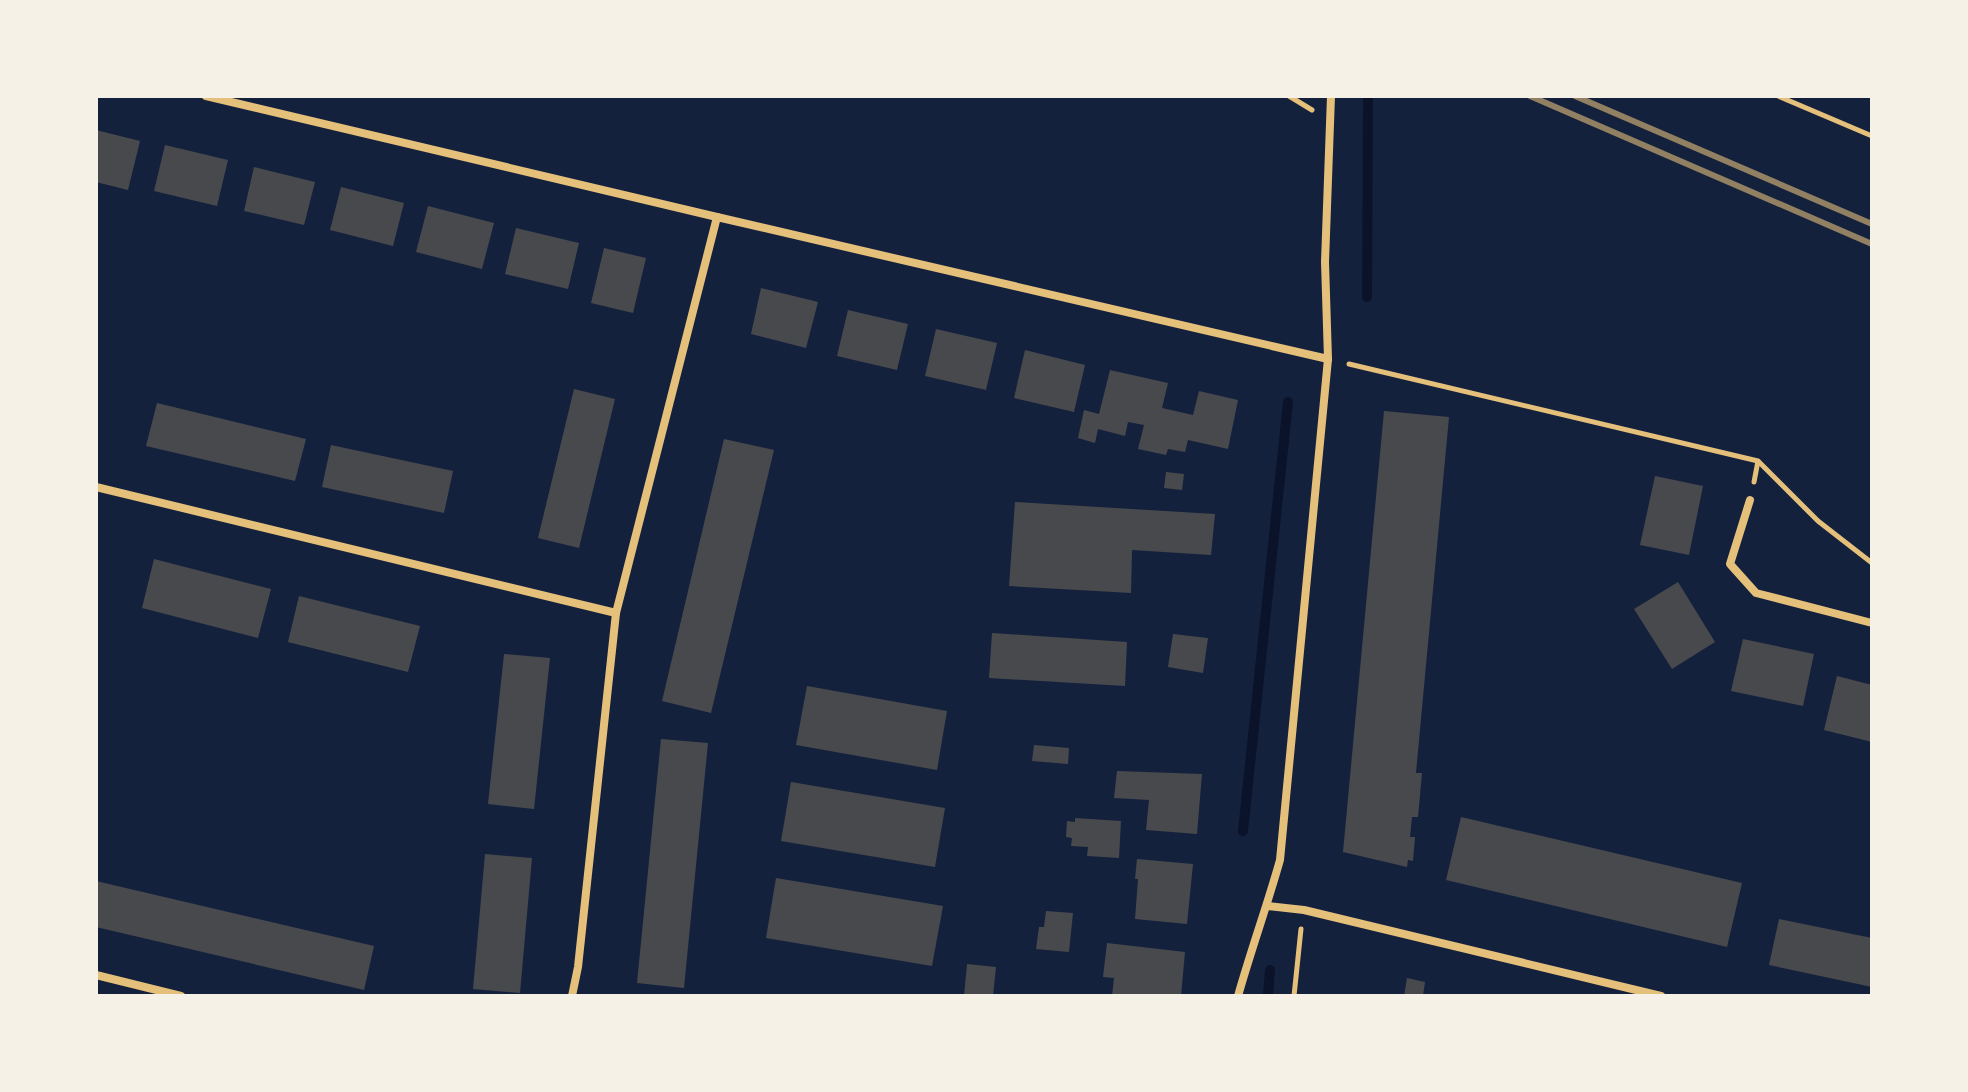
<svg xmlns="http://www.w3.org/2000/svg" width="1968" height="1092" viewBox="0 0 1968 1092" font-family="'Libre Baskerville',serif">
<rect width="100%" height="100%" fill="#14213d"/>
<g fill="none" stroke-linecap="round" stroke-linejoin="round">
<g stroke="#0b132b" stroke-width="10">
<polyline points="1367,297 1368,96"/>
<polyline points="1243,831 1288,402"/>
<polyline points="1268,996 1270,970"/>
</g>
</g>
<g fill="#48494c">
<polygon points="96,130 140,141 128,190 96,182"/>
<polygon points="165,145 228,160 217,206 154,191"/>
<polygon points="254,167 315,182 304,225 244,211"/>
<polygon points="341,187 404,203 393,246 330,230"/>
<polygon points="428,206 494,223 482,269 416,252"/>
<polygon points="516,228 579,243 568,289 505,274"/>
<polygon points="604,248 646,258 633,313 591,303"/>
<polygon points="761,288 818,302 806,348 751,334"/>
<polygon points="848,310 908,324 897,370 837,356"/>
<polygon points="936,329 997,343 986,390 925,376"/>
<polygon points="1025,350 1085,365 1074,412 1014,398"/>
<polygon points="1110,370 1168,383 1162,408 1193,415 1199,391 1238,400 1228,449 1188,440 1185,452 1168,449 1166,455 1138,449 1144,425 1128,422 1125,436 1098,429 1095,443 1078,438 1084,410 1099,414"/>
<polygon points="574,389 615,399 579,548 538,538"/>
<polygon points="157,403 306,439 295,481 146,446"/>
<polygon points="1384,411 1449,417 1416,773 1422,773 1418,817 1412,817 1410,837 1415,837 1413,861 1408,860 1407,867 1343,852"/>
<polygon points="724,439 774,450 711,713 662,701"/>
<polygon points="331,445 453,471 444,513 322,487"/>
<polygon points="1166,472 1184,474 1182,490 1164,488"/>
<polygon points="1655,476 1703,486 1689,555 1640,545"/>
<polygon points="1015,502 1215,514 1211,555 1132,550 1131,593 1009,586"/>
<polygon points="154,559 271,589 258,638 142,608"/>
<polygon points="1678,582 1715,642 1672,669 1634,609"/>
<polygon points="299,596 420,626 408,672 288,642"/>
<polygon points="992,633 1127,642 1125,686 989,678"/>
<polygon points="1173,634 1208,638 1203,673 1168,667"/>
<polygon points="1743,639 1814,654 1803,706 1731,691"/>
<polygon points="504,654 550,658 534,809 488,804"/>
<polygon points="1837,676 1872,685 1872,742 1824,730"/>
<polygon points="807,686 947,711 937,770 796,745"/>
<polygon points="661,739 708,743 684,988 637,983"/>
<polygon points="1034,745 1069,748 1068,764 1032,761"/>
<polygon points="1117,771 1202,774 1197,834 1146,830 1149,800 1114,798"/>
<polygon points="791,782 945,808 935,867 781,841"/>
<polygon points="1461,817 1742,883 1727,947 1446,880"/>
<polygon points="1075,818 1121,821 1119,858 1087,856 1088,847 1071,846 1072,838 1066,837 1067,821 1075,822"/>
<polygon points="485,854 532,858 520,993 473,989"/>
<polygon points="1137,859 1193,864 1187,924 1135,919 1138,879 1135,879"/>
<polygon points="776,878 943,906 932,966 766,938"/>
<polygon points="96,881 374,946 364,990 96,927"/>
<polygon points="1046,911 1073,913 1069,952 1036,949 1039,927 1044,927"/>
<polygon points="1779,919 1872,938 1872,987 1769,965"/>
<polygon points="1107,943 1185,952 1181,996 1112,996 1114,978 1103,977"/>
<polygon points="967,964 996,967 993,996 964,996"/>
<polygon points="1407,978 1425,982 1423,996 1404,996"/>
</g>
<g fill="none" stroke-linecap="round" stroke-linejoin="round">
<g stroke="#e5c07b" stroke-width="5">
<polyline points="1289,96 1312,110"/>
<polyline points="1778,96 1872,136"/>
<polyline points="1349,364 1758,461 1754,482"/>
<polyline points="1759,462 1818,521 1872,563"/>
<polyline points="1294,996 1301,929"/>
</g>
<g stroke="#e5c07b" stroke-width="8">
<polyline points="206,96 717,217 1328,359"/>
<polyline points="96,487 616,613"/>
<polyline points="1750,500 1730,564 1756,593 1872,623"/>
<polyline points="1267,906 1304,910 1661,996"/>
<polyline points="96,975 181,996"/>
<polyline points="572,996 578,967 616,613 717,217"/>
<path d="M1238,996C1251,950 1267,906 1280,860L1328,359L1325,262L1331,96"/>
</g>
<g stroke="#918062" stroke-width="6">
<polyline points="1530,96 1872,244"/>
<polyline points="1575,96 1872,224"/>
</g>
</g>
<rect width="1968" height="1092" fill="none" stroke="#f6f1e7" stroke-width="196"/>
</svg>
